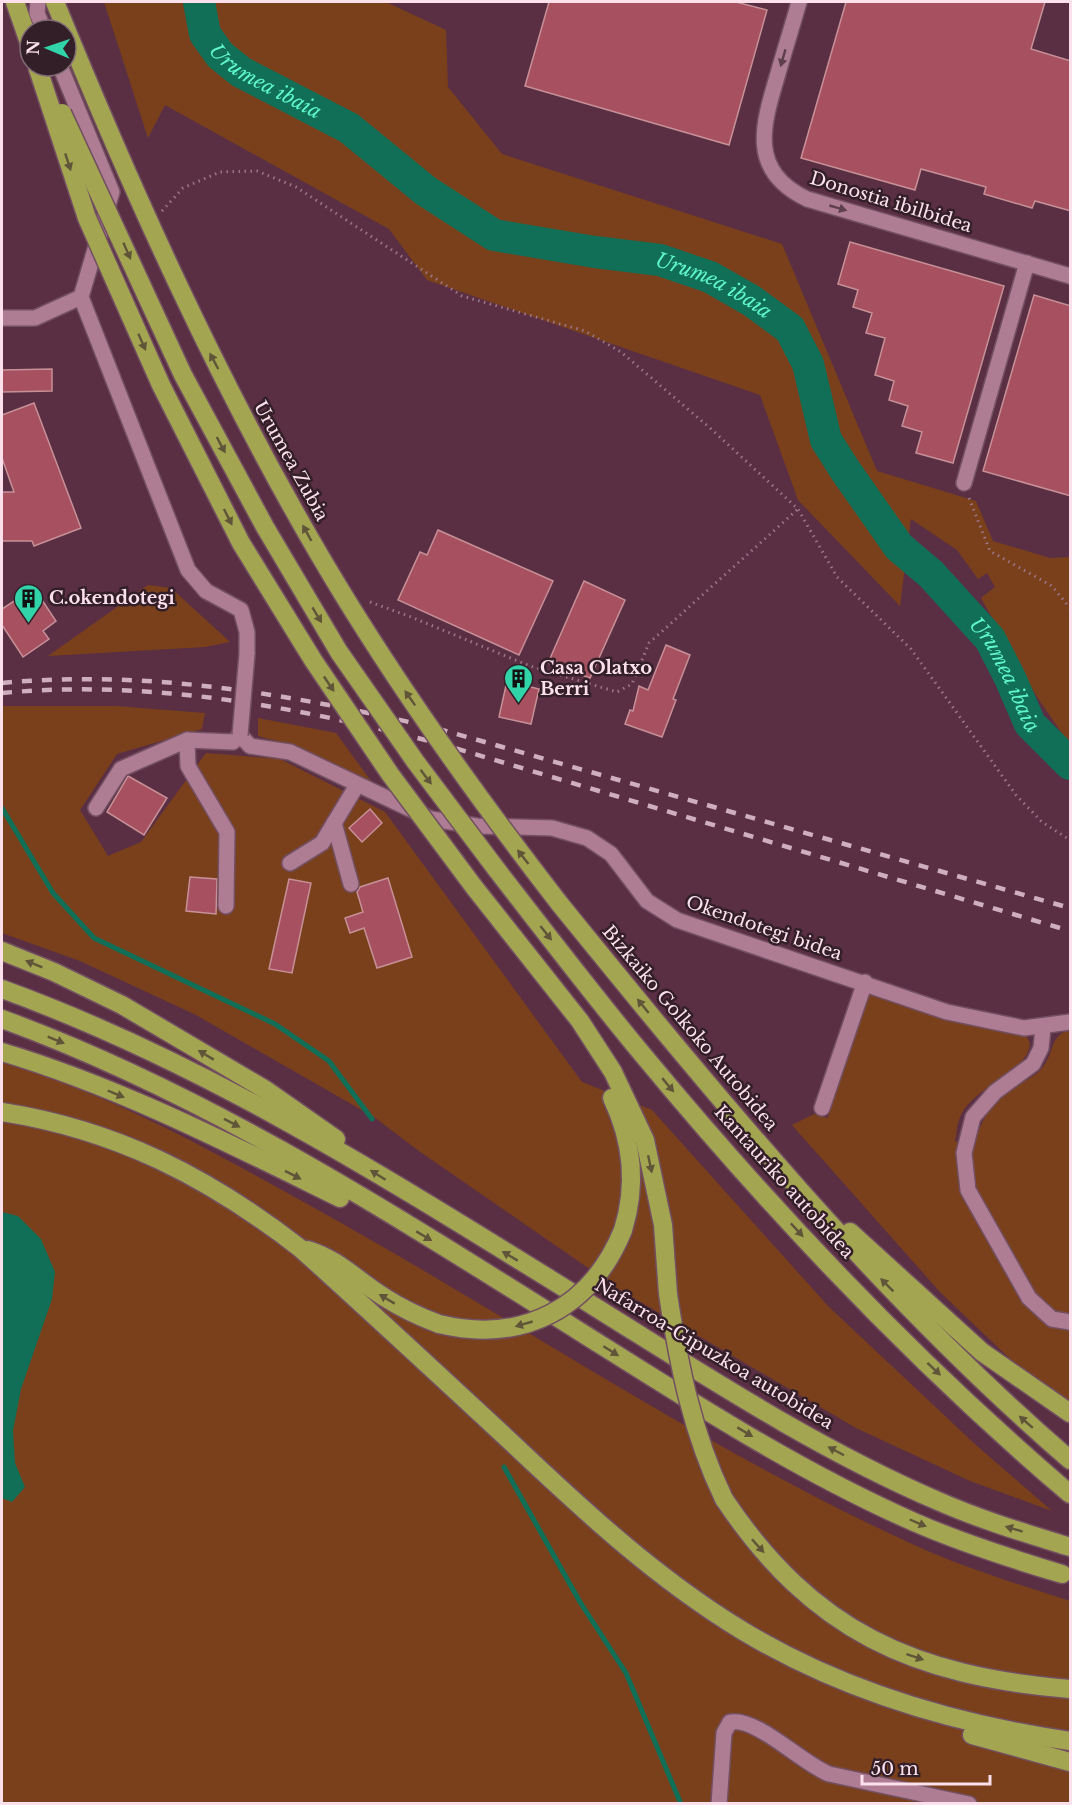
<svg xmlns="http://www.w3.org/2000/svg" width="1072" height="1805" viewBox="0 0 1072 1805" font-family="'Libre Baskerville',serif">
<rect width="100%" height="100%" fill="#5a2f44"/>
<g fill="#7a401b">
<polygon points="104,2 386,2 446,30 448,87 502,154 782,244 877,471 976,501 993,541 1050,558 1070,557 1070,745 1037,697 981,598 995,587 987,573 978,579 957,550 911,519 900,606 798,500 760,395 427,280 389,229 165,105 148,138"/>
<polygon points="148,585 171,588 230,642 205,647 48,656"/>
<polygon points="2,706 115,706 205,713 202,729 117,754 80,810 108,856 141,842 206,753 280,759 385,812 582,1082 652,1110 829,1307 977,1446 1052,1511 970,1481 856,1428 620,1290 419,1151 374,1117 196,1015 80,961 2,933"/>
<polygon points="258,718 336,733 371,781 298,747 258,736"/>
<path d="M872,994L1027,1037L1030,1044C1027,1072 978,1085 962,1113C957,1121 957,1133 955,1141L972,1146C981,1128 986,1107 1003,1094C1015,1085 1032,1080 1042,1068C1055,1053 1049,1035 1070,1030V1416L940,1292L792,1125L814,1114L828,1118L834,1081L865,1000Z"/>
<path d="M2,1063C113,1094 217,1154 318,1210C516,1320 705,1449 912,1544C962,1567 1017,1584 1070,1601V1803H2Z"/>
</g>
<polygon fill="#116f57" points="2,1212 18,1216 41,1239 55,1272 52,1299 21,1389 13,1431 15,1463 25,1487 12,1502 2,1498"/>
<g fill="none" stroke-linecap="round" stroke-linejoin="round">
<g stroke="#116f57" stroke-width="5">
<polyline points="2,808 53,893 94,938 275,1024 329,1061 372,1119"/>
<polyline points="504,1467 580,1602 626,1673 681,1804"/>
</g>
<path stroke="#116f57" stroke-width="32" id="s1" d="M199,2L205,34L220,55L241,72L349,128L426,191L494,235L595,252L660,260L710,277L752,301L790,329L808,364L826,440L845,470L899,547L931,574L990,639L1010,678L1030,724L1070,764"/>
</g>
<g fill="#a65060" stroke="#c79097" stroke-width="1.5">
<polygon points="549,2 736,2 767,10 729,145 525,86"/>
<polygon points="846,2 1045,2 1031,49 1071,61 1071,211 1035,201 1032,208 984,194 986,187 921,169 915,190 801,158"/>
<polygon points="850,242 1004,286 953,463 916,453 922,432 902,426 908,406 889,400 894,381 875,375 885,338 866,333 872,313 853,307 858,290 838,284"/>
<polygon points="1034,295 1071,306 1071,496 983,471"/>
<polygon points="52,369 52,391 2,392 2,370"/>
<polygon points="34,403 81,528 34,546 32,541 2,541 2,492 14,492 2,458 2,415"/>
<polygon points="438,530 553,581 519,655 398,600 420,552 427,555"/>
<polygon points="584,581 625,600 590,678 548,663"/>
<polygon points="34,588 56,621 43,631 49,639 23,657 2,625 2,609"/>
<polygon points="666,645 690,655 673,699 676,700 662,737 625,724 630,710 633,711 639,686 648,690"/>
<polygon points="507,681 539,689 531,724 499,717"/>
<polygon points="128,776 167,798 144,835 107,812"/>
<polygon points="370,809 382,823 362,842 349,828"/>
<polygon points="190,877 217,879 216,914 186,911"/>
<polygon points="388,878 412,957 377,968 364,928 350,933 345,918 363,912 357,892 360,887"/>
<polygon points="289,879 311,883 292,973 269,969"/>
</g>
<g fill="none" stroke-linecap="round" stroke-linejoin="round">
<defs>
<g id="minor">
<polyline points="38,2 37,13 44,30"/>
<path d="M799,2C792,27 784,52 777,77C762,127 749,171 807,199L1070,276"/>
<polyline points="60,66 112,192 81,297 188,570 206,591 241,610 247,632 247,654"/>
<polyline points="2,318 35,318 81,297"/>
<polyline points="964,483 1027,263"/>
<polyline points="187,740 188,766 227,832 226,906"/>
<polyline points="96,808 121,769 187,740 233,742 240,735 250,746 290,752 431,819 477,826 552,828 587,838 611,854 647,901 677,920 947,1012 1024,1028 1070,1022"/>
<polyline points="334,823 351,884"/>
<polyline points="290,863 322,843 357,785"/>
<polyline points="1043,1028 1041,1048 1033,1064 995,1092 973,1117 964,1153 968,1190 1029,1298 1052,1319 1070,1322"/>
<polyline points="822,1108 865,982"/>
<path d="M719,1804L724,1733L730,1722C757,1717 801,1763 829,1774L969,1804"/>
</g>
<g id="highway">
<polyline points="15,2 30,45"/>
<path d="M497,870C545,932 593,995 643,1055C773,1212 915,1362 1070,1494"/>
<polyline points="474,887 580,1021 613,1072 645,1140 663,1225 668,1294"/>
<path d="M559,903C718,1099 879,1295 1070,1460"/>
<polyline points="2,951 54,972 122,1005 266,1090 336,1139"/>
<path d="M2,989C214,1066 404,1189 595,1307C706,1376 817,1449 938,1501C981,1520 1025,1533 1070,1547"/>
<path d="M2,1019C207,1094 394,1215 579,1331C687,1399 796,1470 914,1522C962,1543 1012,1559 1062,1574"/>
<path d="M2,1052C119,1087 230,1144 340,1198"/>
<path d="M612,1098C632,1140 637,1185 623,1230"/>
<path d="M2,1112C117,1130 208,1177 300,1248C371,1312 441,1377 511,1442C584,1511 657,1579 743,1631C844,1692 955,1724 1070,1741"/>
<polyline points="850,1232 982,1352 1070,1413"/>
<path d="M308,1250C338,1259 358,1281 384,1297C401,1308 420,1317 439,1324"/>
<path d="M724,1499C813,1632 914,1676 1070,1689"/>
<polyline points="972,1735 1070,1762"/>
</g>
</defs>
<use href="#minor" stroke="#724f61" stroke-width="18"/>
<use href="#highway" stroke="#724f61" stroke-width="21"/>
<g stroke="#9b7688" stroke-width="3" stroke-dasharray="1.5 4.5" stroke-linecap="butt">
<polyline points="162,211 183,188 220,172 257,171 296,187 462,296 585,331 621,352 710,428 798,509 837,577 911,649 1016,795 1042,822 1070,840"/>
<polyline points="969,498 990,551 1052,586 1070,608"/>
<polyline points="370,602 411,617 530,666 617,692 632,684 649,643 798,509"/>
</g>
<use href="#minor" stroke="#ae7c93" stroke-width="15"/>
<use href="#highway" stroke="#a3a551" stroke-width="18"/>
<g stroke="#cfafbe" stroke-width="4.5" stroke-dasharray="10 10" stroke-linecap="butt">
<path d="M2,683C149,669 296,695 439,729L1070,908"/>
<path d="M2,693C151,679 297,707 441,744L1070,931"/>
</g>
<defs>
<polyline id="minor-bridge" points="240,735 247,654"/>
<g id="highway-bridge">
<path d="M55,2C132,191 216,378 320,556C391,677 473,792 559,903"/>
<polyline points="37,66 87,218 161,385 241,543 313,660 390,774 474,887"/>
<polyline points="62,113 183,375 265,527 339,652 415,761 497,870"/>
<path d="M668,1294C679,1366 692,1433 724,1499"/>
<path d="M439,1324C522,1344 591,1309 623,1230"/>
</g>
</defs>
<use href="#minor-bridge" stroke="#724f61" stroke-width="18" stroke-linecap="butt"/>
<use href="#highway-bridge" stroke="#724f61" stroke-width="21" stroke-linecap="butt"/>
<use href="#minor-bridge" stroke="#ae7c93" stroke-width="15"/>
<use href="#highway-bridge" stroke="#a3a551" stroke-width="18"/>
</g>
<defs><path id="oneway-solid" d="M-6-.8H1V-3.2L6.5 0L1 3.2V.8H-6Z" transform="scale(1.5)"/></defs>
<g fill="#5e404d">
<use href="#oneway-solid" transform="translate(783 58) rotate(106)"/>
<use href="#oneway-solid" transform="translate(838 208) rotate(16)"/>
</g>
<g fill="#605538">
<use href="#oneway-solid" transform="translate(68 162) rotate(72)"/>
<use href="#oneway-solid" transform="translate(127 251) rotate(66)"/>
<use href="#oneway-solid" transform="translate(142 342) rotate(66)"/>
<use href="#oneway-solid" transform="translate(214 361) rotate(-118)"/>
<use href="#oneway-solid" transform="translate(221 445) rotate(62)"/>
<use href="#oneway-solid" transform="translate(228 517) rotate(63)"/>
<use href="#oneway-solid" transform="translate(307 533) rotate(-119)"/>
<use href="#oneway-solid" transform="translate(317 615) rotate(59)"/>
<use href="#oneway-solid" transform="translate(329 684) rotate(56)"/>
<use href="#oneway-solid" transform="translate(410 698) rotate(-125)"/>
<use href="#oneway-solid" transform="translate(426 777) rotate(53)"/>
<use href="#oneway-solid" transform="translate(523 857) rotate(-128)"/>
<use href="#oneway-solid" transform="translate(546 933) rotate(52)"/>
<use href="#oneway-solid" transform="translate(34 964) rotate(-158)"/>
<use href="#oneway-solid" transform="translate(643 1006) rotate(-129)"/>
<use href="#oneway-solid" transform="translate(56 1040) rotate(22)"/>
<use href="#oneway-solid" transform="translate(206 1055) rotate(-149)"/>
<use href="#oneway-solid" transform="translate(668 1085) rotate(50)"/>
<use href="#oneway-solid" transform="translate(116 1094) rotate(23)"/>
<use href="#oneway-solid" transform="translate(232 1123) rotate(27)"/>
<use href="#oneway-solid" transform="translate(650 1164) rotate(78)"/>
<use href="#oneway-solid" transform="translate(293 1175) rotate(27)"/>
<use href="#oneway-solid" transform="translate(378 1175) rotate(-148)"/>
<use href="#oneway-solid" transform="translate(797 1230) rotate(47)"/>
<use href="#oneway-solid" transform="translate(424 1236) rotate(31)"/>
<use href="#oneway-solid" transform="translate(510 1256) rotate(-149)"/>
<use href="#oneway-solid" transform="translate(887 1285) rotate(-135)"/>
<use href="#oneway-solid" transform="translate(387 1299) rotate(-149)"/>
<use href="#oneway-solid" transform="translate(524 1324) rotate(164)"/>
<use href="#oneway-solid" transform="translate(611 1351) rotate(32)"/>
<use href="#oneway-solid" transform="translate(934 1369) rotate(43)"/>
<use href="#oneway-solid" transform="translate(1026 1422) rotate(-139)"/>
<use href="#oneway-solid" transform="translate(745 1432) rotate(31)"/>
<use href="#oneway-solid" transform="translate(836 1451) rotate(-152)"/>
<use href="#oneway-solid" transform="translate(918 1523) rotate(23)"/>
<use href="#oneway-solid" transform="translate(1014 1529) rotate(-163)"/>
<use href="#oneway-solid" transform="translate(758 1546) rotate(48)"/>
<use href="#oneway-solid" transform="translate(915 1657) rotate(18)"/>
</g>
<defs>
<symbol id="building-pin" viewBox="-11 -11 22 30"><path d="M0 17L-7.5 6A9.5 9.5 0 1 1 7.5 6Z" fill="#31d4a9" stroke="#331f28"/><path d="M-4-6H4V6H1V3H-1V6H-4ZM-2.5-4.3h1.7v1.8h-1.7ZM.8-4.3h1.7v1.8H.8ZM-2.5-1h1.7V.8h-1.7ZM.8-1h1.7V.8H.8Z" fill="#111"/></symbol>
</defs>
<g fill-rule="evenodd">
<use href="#building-pin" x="12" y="582" width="33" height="45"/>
<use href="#building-pin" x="502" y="662" width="33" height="45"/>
</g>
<g text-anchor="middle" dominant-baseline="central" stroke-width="5" stroke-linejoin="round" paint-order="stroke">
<g font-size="18" fill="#fce0ec" stroke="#331f28">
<text transform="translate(891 202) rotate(17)">Donostia ibilbidea</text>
<text transform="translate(291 461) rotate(61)">Urumea Zubia</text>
<text transform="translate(764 928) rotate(19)">Okendotegi bidea</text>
<text transform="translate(690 1028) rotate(50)">Bizkaiko Golkoko Autobidea</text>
<text transform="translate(784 1182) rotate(48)">Kantauriko autobidea</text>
<text transform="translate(714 1354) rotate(31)">Nafarroa-Gipuzkoa autobidea</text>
</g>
<g font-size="18" font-weight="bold" fill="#fce0ec" stroke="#331f28" text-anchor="start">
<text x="49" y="598">C.okendotegi</text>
<text x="540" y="668">Casa Olatxo<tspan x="540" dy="21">Berri</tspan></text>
</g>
<g font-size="20" font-style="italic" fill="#5ff6c9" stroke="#331f28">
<text stroke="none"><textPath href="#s1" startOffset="111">Urumea ibaia</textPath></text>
<text stroke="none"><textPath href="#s1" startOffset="615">Urumea ibaia</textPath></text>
<text stroke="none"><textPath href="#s1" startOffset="1119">Urumea ibaia</textPath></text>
</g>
</g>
<rect width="1072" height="1805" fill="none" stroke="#fce0ec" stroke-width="6"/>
<g transform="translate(48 48) rotate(272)"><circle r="28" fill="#331f28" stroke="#836c76" stroke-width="1.5"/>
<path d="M0-4.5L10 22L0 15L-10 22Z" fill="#31d4a9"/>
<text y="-9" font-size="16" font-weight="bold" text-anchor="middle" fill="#fce0ec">N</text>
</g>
<path d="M862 1775v9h128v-9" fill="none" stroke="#fce0ec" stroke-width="3"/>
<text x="871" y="1775" font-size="18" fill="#fce0ec" stroke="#331f28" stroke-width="4.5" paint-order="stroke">50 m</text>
</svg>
